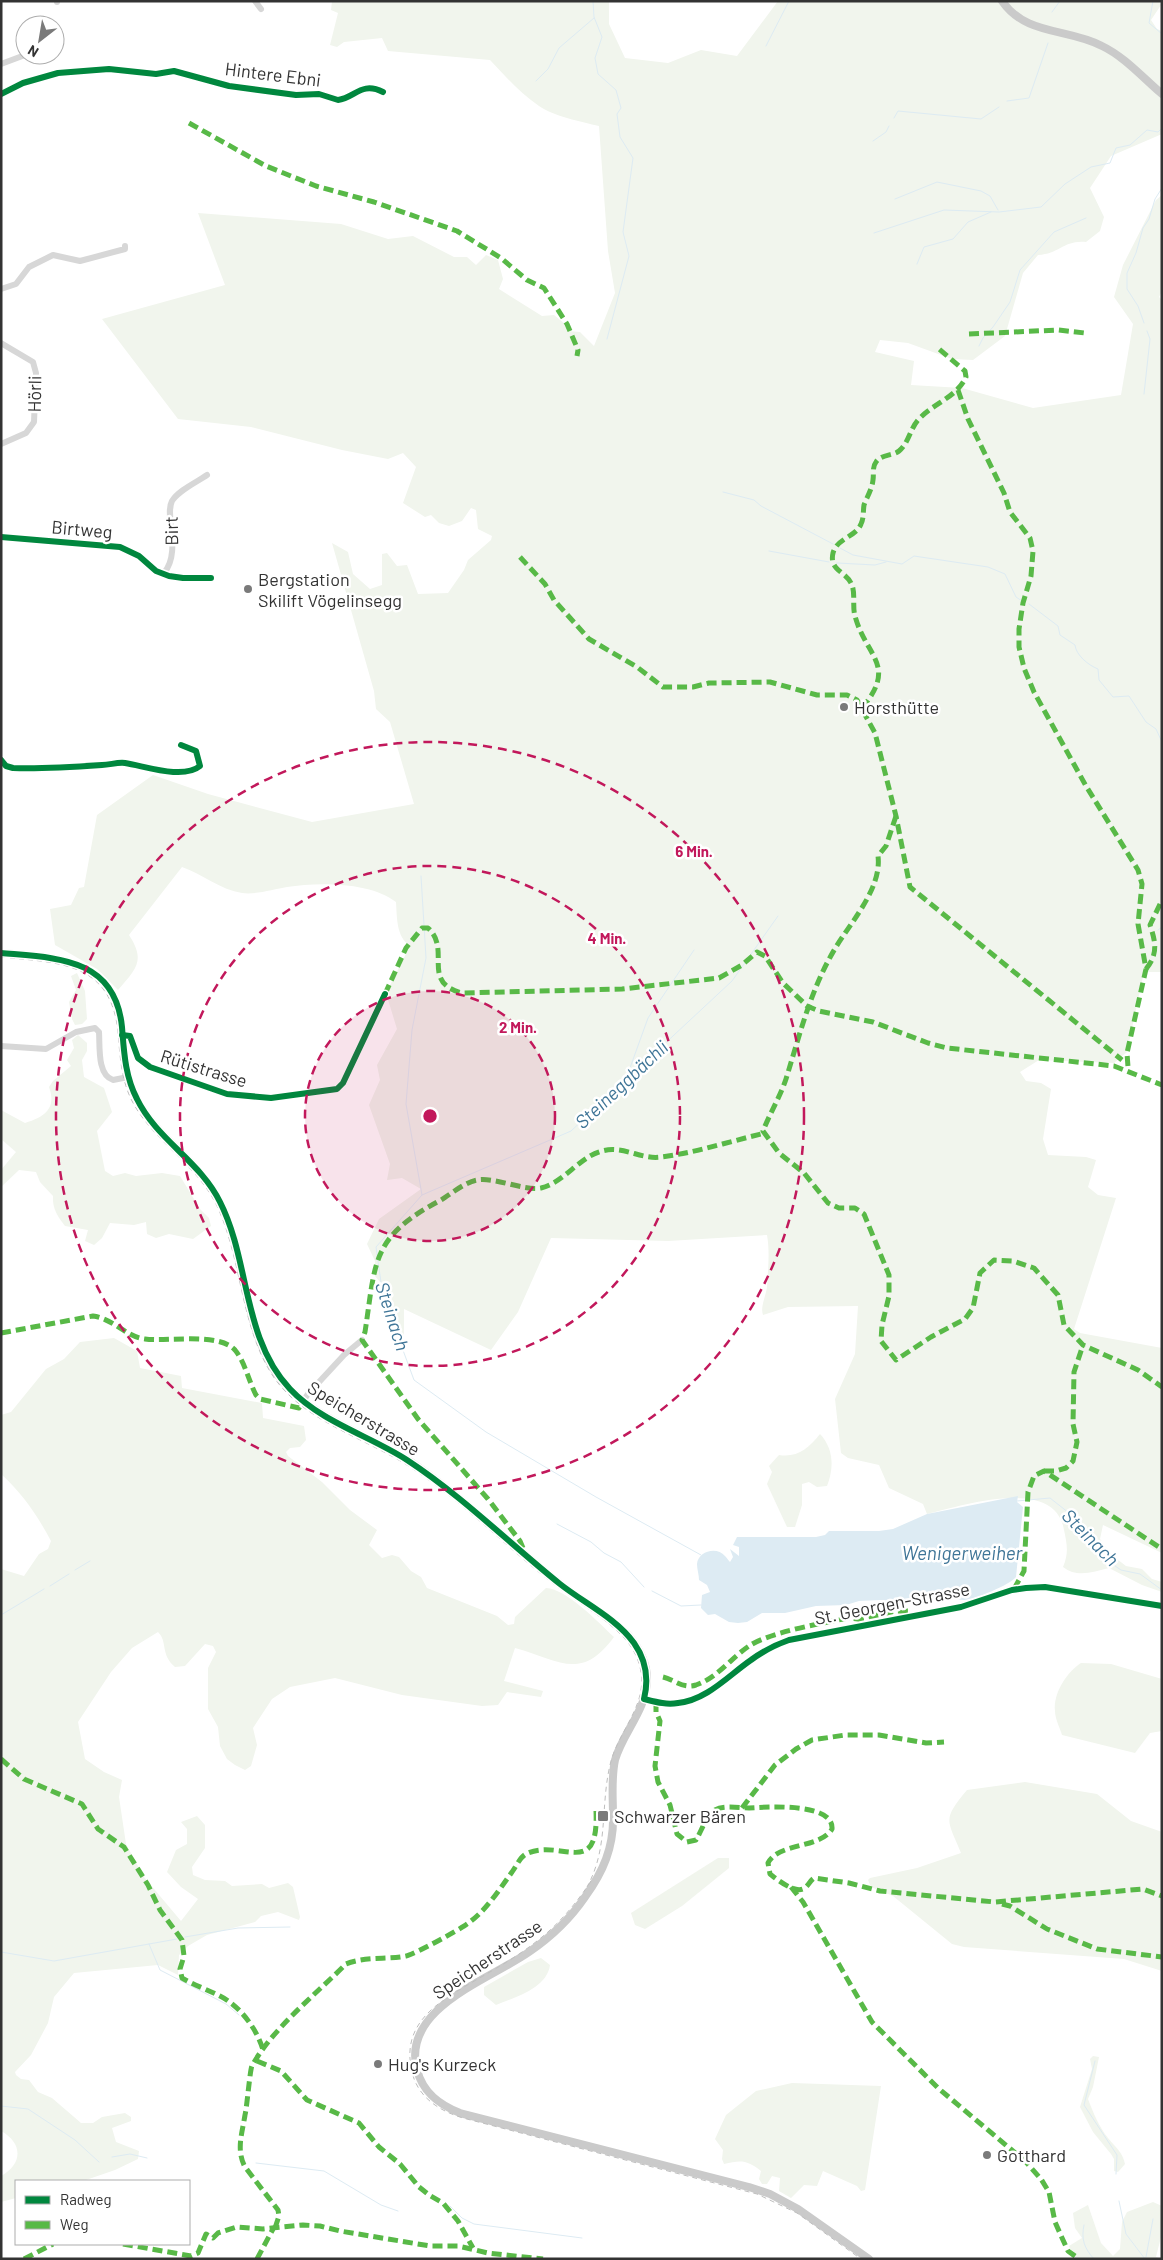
<svg xmlns="http://www.w3.org/2000/svg" width="1163" height="2260" viewBox="0 0 1163 2260" font-family="Barlow,sans-serif">
<rect width="100%" height="100%" fill="#fff"/>
<g fill="#f1f5ed">
<path d="M332,1H609V24L625,58L668,63L701,50L737,56L778,1H1159L1161,5L1151,20L1157,29L1162,31V134L1111,156L1090,188L1104,217L1100,231L1086,242C1063,240 1060,254 1038,255L1023,273L1005,336L973,360L952,359L908,343L880,340L875,352L914,361L911,385L962,388L1033,408L1121,395L1133,324L1114,297L1123,265L1156,200L1162,195V291L1159,297L1162,300V972H1144L1127,1052L1114,1063L1039,1060L1020,1072L1026,1081L1041,1083L1051,1089L1043,1139L1048,1155L1086,1157L1096,1160L1088,1187L1098,1195L1116,1198L1074,1329L1080,1333L1162,1348V1553L1103,1525L1100,1539L1113,1556L1126,1566L1142,1569L1152,1579L1162,1582V1592L1142,1585L1109,1568C1093,1572 1077,1578 1063,1567C1069,1553 1067,1544 1064,1530C1055,1475 962,1506 927,1514L923,1504L889,1488L879,1465L848,1458L841,1453L835,1399L855,1354L858,1306L788,1307L763,1315C760,1307 766,1296 767,1287C768,1270 770,1252 767,1235L668,1241L551,1238L518,1312L491,1350L404,1309V1338L402,1342L391,1309L390,1294L375,1276V1261L367,1244L379,1219L421,1189L402,1178L387,1180L390,1164L369,1105L380,1080L377,1065L397,1029L386,993L410,946C396,937 397,916 396,902C371,882 318,882 287,887C274,889 256,895 242,893C221,890 202,874 182,867L129,935C146,961 136,969 118,990L97,969L55,945L50,909L71,905L79,888L84,887L97,815L153,775L208,794L312,822L414,804L390,722L376,709L374,691L332,543L348,552L353,574L370,589L382,585V554L387,553L397,566L407,565L418,594L448,593L464,570L468,560L491,540L492,536L478,529L476,510L471,508L462,521L449,526L439,523L431,515L425,517L403,503L416,467L403,453L388,459L342,450L251,427L178,419L102,319L225,285L198,213L341,224L388,239L413,236L454,257H467L476,265L486,255L498,260L503,279L499,289L542,316L554,315L565,324L568,331L580,332L594,346L615,293L608,251L599,126C582,122 553,116 539,106C520,93 505,76 490,60L388,51L382,38L344,42L337,47L330,45L338,13L331,10Z"/>
<polygon points="77,973 85,991 87,1019 82,1024 75,1025 72,1019 69,1002 76,990 71,976"/>
<path d="M78,1035L87,1043V1051L82,1060L84,1077L104,1088L112,1112L97,1131L105,1171L113,1176L125,1173L136,1176L162,1173L180,1176L200,1209L209,1218L211,1226L193,1239L169,1234L156,1238L147,1234L146,1222L134,1225L110,1223L102,1238L94,1245L85,1241L88,1230L65,1226C58,1217 52,1208 53,1196L40,1182L36,1172L19,1170L1,1187V1170L16,1152L1,1139V1110L25,1123C44,1117 57,1109 49,1087L53,1081L71,1066L67,1060L74,1048L72,1040Z"/>
<path d="M114,1338L137,1351L140,1368L181,1376L182,1388L262,1403L263,1418L304,1426L306,1440L300,1447L290,1448L286,1452L288,1456L322,1482L350,1510L377,1530L369,1545L382,1558L392,1555L399,1557L411,1571L421,1577L427,1588L497,1616L508,1625L514,1624L515,1617L546,1588C567,1589 599,1623 614,1637C581,1682 559,1660 515,1648L504,1681L543,1691L541,1697L507,1692L498,1705L482,1706L402,1695L335,1678L290,1687L272,1699L253,1728L257,1745L251,1766L245,1770L235,1765L227,1759L220,1746L218,1727L208,1709V1668L216,1652L213,1646L205,1644L185,1666L175,1667C160,1654 168,1642 158,1632L132,1648L111,1672L78,1722L85,1759L104,1772L122,1780L119,1797L126,1844L144,1877L181,1921L198,1899L181,1887L167,1872L176,1850L187,1844V1829L181,1822L197,1816L205,1825V1848L192,1867L193,1875L205,1880L225,1881L232,1886L262,1884L269,1888L288,1883L293,1887L300,1917L299,1920L278,1912L261,1916L255,1922L207,1935L188,1946L179,1955L178,1975L158,1965L74,1973L54,1997L48,2023L31,2055L15,2072L16,2075L21,2079L29,2080L38,2092L52,2098L81,2123H93L102,2117L125,2113L131,2117V2121L112,2128L116,2142L139,2151L138,2159L115,2170L83,2181H16V2198L1,2202V2176C23,2164 23,2143 1,2131V1569L24,1576L39,1554L48,1549L51,1541C37,1515 23,1494 1,1474V1415L11,1412L46,1369L64,1359L80,1342Z"/>
<path d="M820,1434C834,1449 834,1468 827,1486L817,1487L809,1482L802,1484V1505L795,1527H787L767,1484L772,1472L769,1466L779,1455C797,1458 809,1448 820,1434Z"/>
<path d="M1081,1663L1111,1664L1162,1679V1731L1150,1733L1135,1753L1062,1735C1060,1728 1055,1719 1055,1711C1053,1693 1067,1672 1081,1663Z"/>
<path d="M1025,1782L1097,1794L1131,1821L1162,1832V1971L1124,1959L964,1947L952,1944L893,1896L871,1887L868,1880L870,1878L917,1868L961,1853C947,1819 942,1820 967,1790Z"/>
<polygon points="718,1858 729,1858 729,1868 682,1906 645,1929 635,1925 631,1913"/>
<path d="M541,1958L550,1965C547,1988 516,1997 496,2005L484,1995V1987L528,1962Z"/>
<path d="M1093,2056L1099,2057L1093,2087L1088,2099C1093,2112 1099,2127 1108,2138C1116,2148 1122,2151 1125,2164L1118,2172L1114,2171V2159L1111,2154L1093,2132L1080,2107L1092,2069L1090,2059Z"/>
<path d="M792,2083L881,2086L865,2190L861,2191L857,2186L823,2171L817,2186L804,2185L791,2198L779,2191L780,2178L772,2176L767,2184H762L759,2179L761,2171C747,2160 741,2160 724,2164L722,2159L723,2150L715,2139L726,2115L756,2091Z"/>
<polygon points="1153,2202 1162,2206 1162,2233 1156,2257 1162,2259 1077,2259 1074,2257 1069,2246 1082,2238 1075,2228 1073,2213 1088,2205 1101,2243 1113,2256 1120,2249 1122,2222 1127,2212"/>
</g>
<path fill="#ddebf3" d="M1018,1496L1017,1502L1023,1507L1016,1577C1010,1585 975,1599 964,1600C958,1600 954,1598 948,1596L938,1602L928,1601L920,1604L881,1600L859,1601L846,1605L816,1606L785,1613H762L747,1622L738,1623L729,1622L715,1614L708,1615L701,1608L702,1595L710,1592L707,1585L699,1580C699,1575 697,1569 697,1564C698,1551 717,1546 725,1556C727,1558 728,1560 730,1562L733,1557L730,1549L739,1556V1547L733,1545L737,1537H816L825,1535L829,1531H879L893,1529L927,1514Z"/>
<g fill="none" stroke-linecap="round" stroke-linejoin="round">
<g stroke="#ddebf3" stroke-width="1">
<polyline points="593,1 594,17 602,37 595,58 598,74 616,90 621,108 617,114 620,137 633,158 623,232 629,256 607,339"/>
<polyline points="1153,1 1149,23 1162,34"/>
<polyline points="1052,12 1060,1"/>
<polyline points="766,46 789,1"/>
<polyline points="536,81 548,69 559,48 594,18"/>
<polyline points="1007,101 1029,98 1048,43"/>
<polyline points="894,118 898,111 981,119 999,107"/>
<polyline points="873,141 886,132 889,126"/>
<polyline points="895,199 937,182 981,191 990,196 998,210"/>
<polyline points="874,233 944,210 999,212 1041,207 1065,184 1091,167 1110,163 1116,148 1130,145 1147,130 1158,132 1162,128"/>
<polyline points="917,264 924,247 953,239 968,222 991,212"/>
<polyline points="1144,323 1138,306 1127,289 1127,273 1136,253 1143,228 1149,219 1155,199 1162,188"/>
<polyline points="979,346 983,338 993,327 1010,302 1020,270 1054,232 1086,218"/>
<polyline points="1144,394 1150,339 1147,331"/>
<polyline points="723,492 754,500 761,506 833,544"/>
<polyline points="840,548 853,555 902,564 914,556 988,567 1005,574 1016,597 1022,601"/>
<polyline points="769,551 829,562"/>
<polyline points="837,563 875,565 886,562"/>
<path d="M1029,604L1058,626L1060,635L1075,645C1076,655 1088,665 1098,669L1099,680L1113,697L1129,696L1146,722L1156,729L1162,742"/>
<polyline points="1162,750 1162,754"/>
<polyline points="421,876 426,958 412,1030 406,1104 422,1195 376,1247 383,1296 414,1380 486,1432 596,1497 701,1555"/>
<polyline points="1158,930 1162,927"/>
<polyline points="626,1079 648,1018 694,950"/>
<polyline points="422,1195 571,1131 732,981 778,916"/>
<polyline points="1017,1501 1050,1498 1083,1524 1115,1566 1121,1570 1140,1574 1162,1590"/>
<polyline points="557,1524 591,1542 604,1553 621,1562 644,1587"/>
<polyline points="75,1570 90,1561"/>
<polyline points="50,1586 69,1574"/>
<polyline points="652,1591 681,1606 701,1605"/>
<polyline points="1,1615 44,1589"/>
<polyline points="185,1937 238,1928 290,1927"/>
<polyline points="149,1944 160,1970 226,2004 239,2015"/>
<polyline points="1,1952 54,1961 177,1939"/>
<polyline points="1095,2061 1084,2105 1117,2155 1116,2174"/>
<polyline points="1,2106 28,2109 75,2140 99,2162"/>
<polyline points="112,2157 130,2154 147,2158"/>
<polyline points="256,2163 324,2171 381,2205 398,2211"/>
<polyline points="1119,2201 1126,2234 1145,2259"/>
<polyline points="450,2206 462,2218 474,2224 582,2238"/>
<path d="M1084,2225C1081,2239 1084,2248 1094,2259"/>
<polyline points="1146,2257 1153,2219"/>
</g>
<g stroke="#d7d7d7" stroke-width="6">
<polyline points="255,1 261,9"/>
<polyline points="57,2 57,1"/>
<polyline points="1,64 25,55"/>
<path d="M1,94L23,83L58,73L109,69L156,74L174,71L229,86L296,95L319,94L338,100C355,98 361,81 383,92"/>
<polyline points="1,289 16,284 29,267 53,255 80,261 125,249 125,246"/>
<polyline points="1,343 33,362 36,373 34,422 26,433 1,444"/>
<polyline points="1,537 120,547 139,556 156,571 169,576 183,578 211,578"/>
<path d="M164,573C182,552 164,515 172,501C179,490 197,482 207,475"/>
<path d="M1,760L6,766L13,768C42,769 73,767 102,765C110,765 117,762 125,763C145,766 183,780 200,766L196,751L181,745"/>
<polyline points="122,1035 130,1036 138,1058 150,1067 227,1094 271,1098 337,1089 343,1083 385,994"/>
<path d="M1,1046L46,1049L76,1032L95,1028L99,1032C100,1046 97,1075 113,1080L128,1077"/>
<polyline points="303,1401 308,1394 344,1355 362,1340"/>
<path d="M644,1699C656,1702 666,1705 678,1703C707,1700 729,1675 751,1660C763,1651 775,1645 789,1640L961,1607L1012,1590L1026,1588L1045,1587L1162,1606"/>
</g>
<g stroke="#cacaca" stroke-width="8">
<path d="M1002,1C1026,36 1068,28 1102,46C1125,57 1143,78 1162,94"/>
<path d="M1,953C57,958 114,957 122,1027C124,1052 125,1075 136,1097C156,1139 200,1161 220,1202C248,1258 242,1332 283,1382C316,1420 369,1435 411,1462C464,1498 509,1543 559,1583C581,1601 609,1615 629,1636C639,1648 647,1663 647,1679C647,1710 623,1732 615,1760C611,1779 613,1797 613,1816C614,1847 603,1872 585,1897C570,1919 551,1937 529,1952C489,1980 401,2008 417,2070C423,2093 440,2105 460,2113L749,2187L770,2194L798,2209L869,2259"/>
</g>
<g stroke="#bebebe" stroke-width="1" stroke-dasharray="5 4" stroke-linecap="butt">
<path d="M1,957C58,963 111,961 118,1032C120,1055 121,1078 131,1099C152,1141 197,1164 217,1206C242,1259 240,1323 271,1373C301,1421 364,1437 410,1467C462,1501 506,1547 555,1585C578,1603 605,1617 625,1639C633,1648 639,1659 641,1672C647,1706 617,1733 610,1765C600,1808 609,1847 587,1887"/>
<path d="M591,1881C576,1904 558,1925 537,1941C518,1956 497,1968 476,1980C440,2001 400,2022 412,2072C418,2098 440,2111 463,2118L757,2194L797,2213L861,2259"/>
</g>
<g stroke="#58b947" stroke-width="5" stroke-dasharray="10 5" stroke-linecap="butt">
<polyline points="189,123 266,166 316,186 374,202 457,231 501,258 527,280 544,288 567,324 578,350 577,356"/>
<polyline points="969,334 1058,330 1085,333"/>
<polyline points="958,390 968,419 1004,493 1010,512 1030,538 1033,551 1031,576 1023,603 1019,629 1019,647 1024,668 1034,692 1086,786 1138,870 1142,884 1138,924 1146,969 1127,1053 1128,1067"/>
<polyline points="520,557 545,584 554,600 589,639 637,667 663,687 693,687 709,683 770,682 817,695 847,695 857,700 875,733 896,816 910,887 1122,1060"/>
<path d="M862,708C898,665 866,657 855,616C852,606 856,592 851,583C845,571 829,570 833,553C837,538 856,537 861,524C864,518 863,511 864,505C867,497 872,489 873,480C874,474 872,467 876,462C881,454 893,456 899,451C909,443 910,428 919,419C934,403 957,397 966,377L965,371L939,349"/>
<path d="M896,816L886,846L878,856C882,888 851,922 836,947C811,988 800,1034 786,1079C780,1097 770,1113 763,1131L779,1153L804,1173L828,1203L839,1208H855L864,1214L889,1275V1296L882,1325L881,1341L896,1360L931,1337L965,1319L973,1308L980,1273L994,1260L1013,1261L1034,1268L1058,1295L1064,1325L1083,1345L1138,1370L1162,1387"/>
<path d="M1146,969C1158,954 1156,943 1150,925L1162,900"/>
<path d="M385,994L406,948L422,928H428C452,950 420,982 462,993L622,989L719,978L742,965L757,952L765,956L783,983L807,1006L819,1011L873,1022L928,1043L947,1048L1114,1066L1162,1085"/>
<path d="M1,1333L93,1316C114,1319 126,1337 145,1339C167,1342 219,1332 235,1350C245,1362 249,1382 256,1395L260,1399L299,1408L303,1401"/>
<polyline points="1044,1471 1056,1471 1066,1468 1073,1461 1077,1442 1073,1424 1074,1372 1083,1345"/>
<path d="M523,1548L520,1541L488,1499L418,1419L362,1340L365,1332C376,1260 371,1237 441,1200C451,1194 465,1182 477,1180C496,1177 523,1191 541,1188C565,1182 579,1157 602,1151C623,1145 641,1160 661,1157C694,1153 728,1142 761,1134L763,1131"/>
<polyline points="1014,1589 1024,1571 1028,1492 1034,1476 1044,1471 1162,1549"/>
<path d="M663,1677C675,1680 683,1689 696,1685C717,1678 731,1658 749,1646C770,1632 823,1623 849,1618L858,1619L896,1611H911"/>
<path d="M656,1702V1712L660,1721L655,1766L658,1782L670,1805L677,1834L687,1842L696,1840C702,1830 706,1816 715,1810C724,1805 739,1808 749,1808C766,1807 834,1802 832,1829C820,1849 779,1842 768,1863L770,1874C778,1880 797,1896 806,1887C809,1884 810,1881 814,1878L849,1883L880,1891L995,1902L1143,1889L1162,1896"/>
<path d="M1,1759L24,1779L82,1804L98,1829L124,1847L148,1885L160,1910L182,1940L184,1956L180,1969L182,1978C194,1985 208,1990 220,1996C240,2006 257,2029 263,2050"/>
<polyline points="742,1808 775,1765 796,1749 812,1740 845,1735 879,1735 926,1743 944,1742"/>
<polyline points="791,1887 803,1902 872,2022 938,2088 1026,2162 1041,2179 1049,2192 1055,2222 1063,2240 1068,2251 1079,2259"/>
<polyline points="1002,1904 1010,1906 1047,1929 1097,1949 1162,1957"/>
<polyline points="257,2061 281,2071 307,2100 359,2123 379,2147 400,2164 419,2187 429,2195 443,2203 458,2221 473,2248"/>
<path d="M275,2228L279,2216L278,2210L245,2167C236,2150 242,2134 245,2115C247,2107 250,2069 252,2066C271,2030 317,1993 346,1964C366,1956 386,1960 406,1956C415,1954 459,1930 467,1924C486,1911 499,1890 512,1872C516,1867 520,1857 526,1854C560,1837 599,1881 596,1811"/>
<polyline points="123,2244 191,2256 198,2253 206,2234 213,2238 218,2233 237,2227 263,2229 303,2225 320,2226 340,2231 430,2246 458,2246 488,2253 543,2259"/>
<polyline points="24,2259 53,2244"/>
<polyline points="257,2259 273,2229"/>
</g>
<defs>
<g id="cycleway">
<path d="M1,94L23,83L58,73L109,69L156,74L174,71L229,86L296,95L319,94L338,100C355,98 361,81 383,92"/>
<polyline points="1,537 120,547 139,556 156,571 169,576 183,578 211,578"/>
<path d="M1,760L6,766L13,768C42,769 73,767 102,765C110,765 117,762 125,763C145,766 183,780 200,766L196,751L181,745"/>
<path d="M1,953C56,958 115,957 122,1027C124,1052 125,1076 137,1099C157,1140 200,1161 220,1202C250,1261 242,1338 290,1389C321,1422 370,1436 407,1460C462,1496 509,1543 560,1584C584,1603 616,1618 634,1643C646,1660 649,1679 644,1699C656,1702 666,1705 678,1703C707,1700 729,1675 751,1660C763,1651 775,1645 789,1640L961,1607L1012,1590L1026,1588L1045,1587L1162,1606"/>
<polyline points="122,1035 130,1036 138,1058 150,1067 227,1094 271,1098 337,1089 343,1083 385,994"/>
</g>
</defs>
<use href="#cycleway" stroke="#fff" stroke-width="9"/>
<use href="#cycleway" stroke="#00873e" stroke-width="6"/>
</g>
<circle cx="430" cy="1116" r="125" fill="#c2185b" fill-opacity=".12"/>
<g fill="none" stroke="#c2185b" stroke-width="2.5" stroke-dasharray="9 6">
<circle cx="430" cy="1116" r="125"/>
<circle cx="430" cy="1116" r="250"/>
<circle cx="430" cy="1116" r="374"/>
</g>
<g fill="#7a7a7a" stroke="#fff" stroke-width="2">
<circle cx="248" cy="589" r="5"/>
<circle cx="844" cy="707" r="5"/>
<rect x="597" y="1810" width="12" height="12" rx="2.5"/>
<circle cx="378" cy="2064" r="5"/>
<circle cx="987" cy="2155" r="5"/>
</g>
<g text-anchor="middle" dominant-baseline="central" stroke-width="5" stroke-linejoin="round" paint-order="stroke">
<g font-size="18" fill="#333" stroke="#fff">
<text transform="translate(273 74) rotate(7)">Hintere Ebni</text>
<text transform="translate(34 394) rotate(-89)">Hörli</text>
<text transform="translate(82 529) rotate(5)">Birtweg</text>
<text transform="translate(171 531) rotate(-91)">Birt</text>
<text transform="translate(204 1068) rotate(17)">Rütistrasse</text>
<text transform="translate(364 1418) rotate(31)">Speicherstrasse</text>
<text transform="translate(892 1603) rotate(-11)">St. Georgen-Strasse</text>
<text transform="translate(487 1959) rotate(-34)">Speicherstrasse</text>
</g>
<g font-size="18" fill="#333" stroke="#fff" text-anchor="start">
<text x="258" y="579">Bergstation<tspan x="258" dy="21">Skilift Vögelinsegg</tspan></text>
<text x="854" y="707">Horsthütte</text>
<text x="614" y="1816">Schwarzer Bären</text>
<text x="388" y="2064">Hug's Kurzeck</text>
<text x="997" y="2155">Gotthard</text>
</g>
<g font-size="19" font-style="italic" fill="#3f7597" stroke="#fff">
<text transform="translate(621 1084) rotate(-43)">Steineggbächli</text>
<text transform="translate(393 1316) rotate(72)">Steinach</text>
<text transform="translate(1091 1537) rotate(45)">Steinach</text>
<text x="962" y="1552">Wenigerweiher</text>
</g>
</g>
<circle cx="430" cy="1116" r="8" fill="#c2185b" stroke="#fff" stroke-width="2.5"/>
<g font-size="15" text-anchor="middle" font-weight="bold" fill="#c2185b" stroke="#fff" stroke-width="5" stroke-linejoin="round" paint-order="stroke">
<text x="694" y="857">6 Min.</text>
<text x="607" y="944">4 Min.</text>
<text x="518" y="1033">2 Min.</text>
</g>
<rect width="1163" height="2260" fill="none" stroke="#333333" stroke-width="5"/>
<rect x="15" y="2180" width="175" height="65" fill="#ffffff" stroke="#adadad"/>
<rect x="25" y="2196" width="25" height="8" fill="#00873e" stroke="#adadad"/>
<text x="60" y="2205" font-size="15" fill="#333333">Radweg</text>
<rect x="25" y="2221" width="25" height="8" fill="#58b947" stroke="#adadad"/>
<text x="60" y="2230" font-size="15" fill="#333333">Weg</text>
<g transform="translate(40 40) rotate(211)"><circle r="24" fill="#ffffff" stroke="#adadad"/>
<path d="M0-4L9 19L0 12L-9 19Z" fill="#7a7a7a"/>
<text y="-8" font-size="14" font-weight="bold" text-anchor="middle" fill="#333333">N</text>
</g>
</svg>
